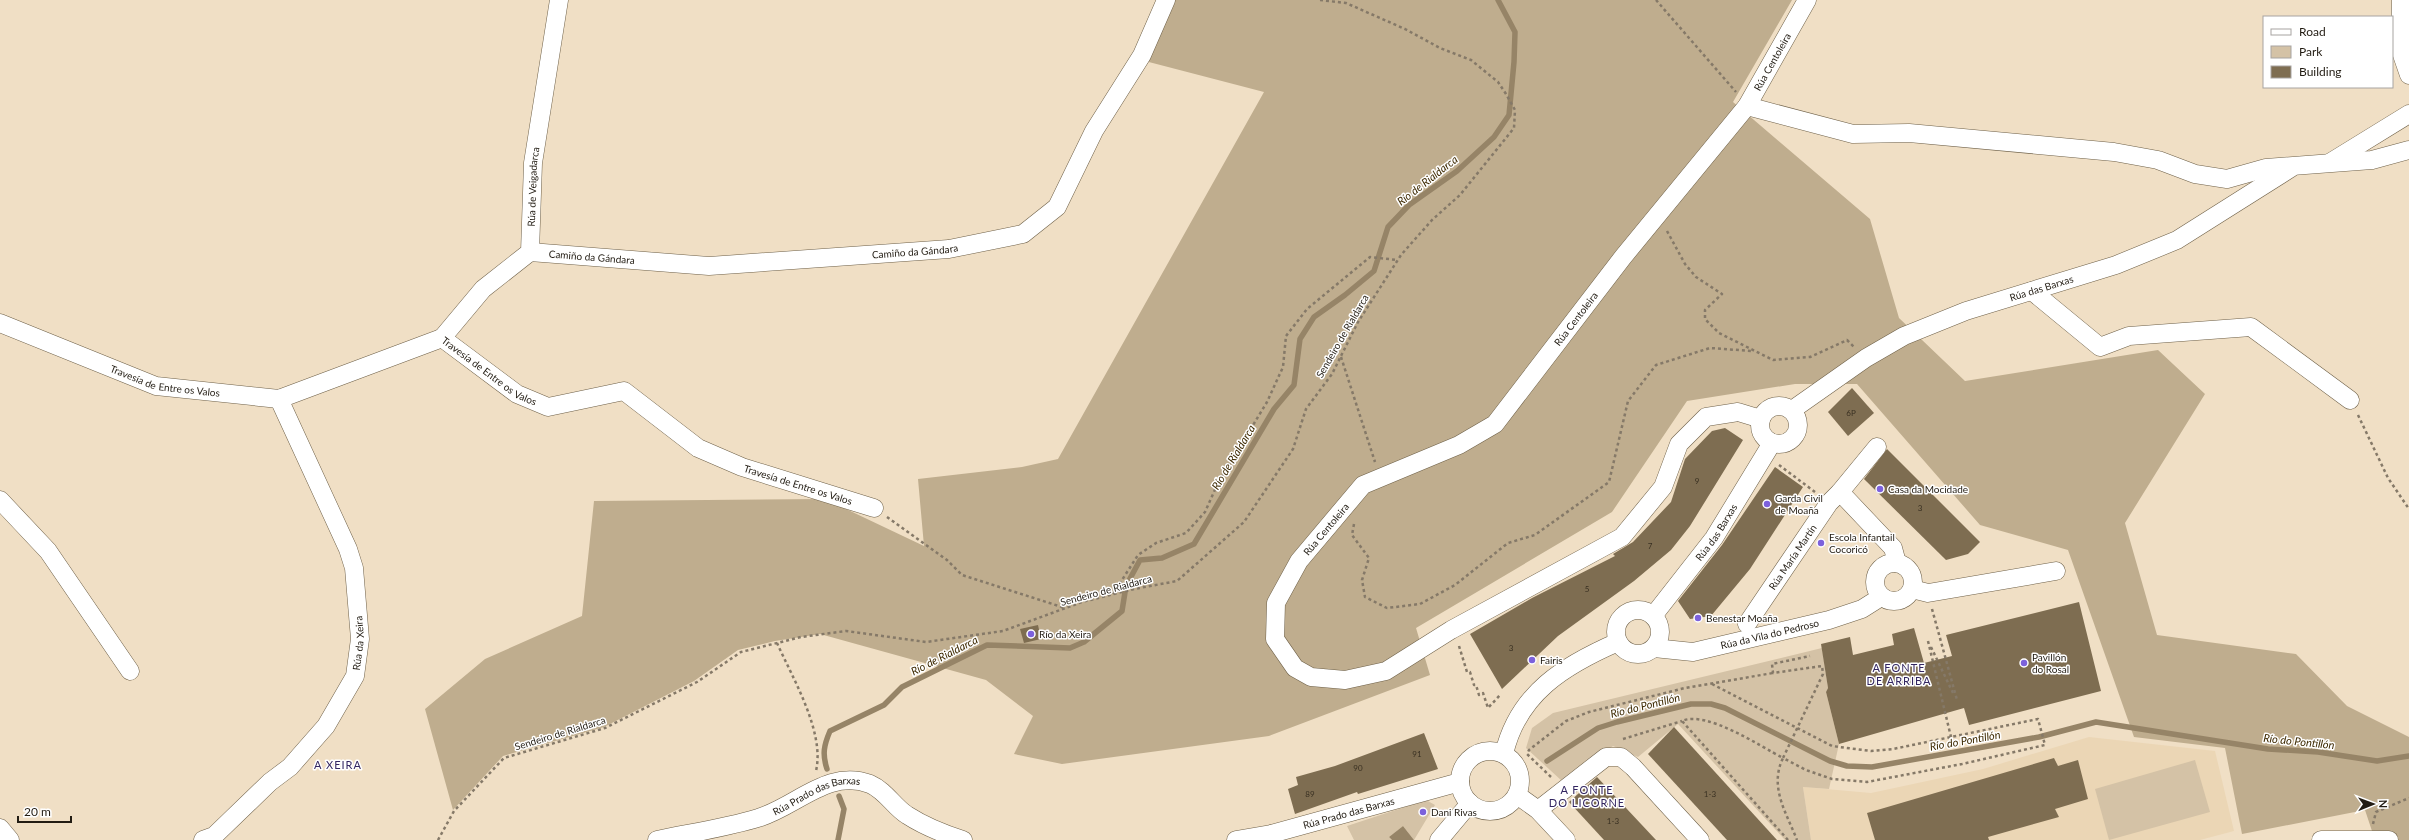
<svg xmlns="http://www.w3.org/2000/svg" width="2409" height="840" viewBox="0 0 2409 840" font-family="Lato,sans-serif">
<rect width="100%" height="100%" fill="#f0dfc5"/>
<polygon fill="#ebd6b5" points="2089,737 2215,751 2234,831 2200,840 1811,840 1803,787 1871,793 1983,769"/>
<g fill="#d4c2a6">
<polygon points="1822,648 1828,688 1826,692 1839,744 1829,789 1803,787 1811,840 1785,840 1678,724 1638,757 1613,746 1562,781 1526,748 1532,728 1553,713"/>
<polygon points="2195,760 2210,812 2109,840 2095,789"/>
<polygon points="1426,800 1435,805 1414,840 1403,826 1389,837 1392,840 1354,840 1347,826"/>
</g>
<polygon fill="#bfad8e" points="1162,0 1792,0 1733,102 1870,219 1899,318 1965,381 2158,350 2205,394 2125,523 2157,635 2296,654 2347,706 2409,737 2409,840 2375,840 2365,810 2242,834 2225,748 2134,737 2068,550 1980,525 1857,384 1795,384 1687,401 1612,512 1416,628 1430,675 1269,736 1062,764 1014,754 1033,716 986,680 820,634 775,641 738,650 694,681 604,727 503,756 453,810 425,709 485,659 582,616 594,501 825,499 924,546 918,479 1022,467 1058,459 1264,92 1145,61"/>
<polygon fill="#968467" points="1403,826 1414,840 1392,840 1389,837"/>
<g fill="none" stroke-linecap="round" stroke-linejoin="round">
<g stroke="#968467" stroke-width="5.5">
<polyline points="1547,761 1598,728 1617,722 1691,704 1711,704 1725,708 1830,761 1847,766 1872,767 2039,737 2096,722 2268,749 2318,752 2377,761 2409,756"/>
<path d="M827,769C822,754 824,745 830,731L884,705L902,687L987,645L1070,648L1084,642L1122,611L1126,586L1140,560L1162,558L1194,544L1274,409L1294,385L1300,339L1314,317L1345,295L1374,271L1388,227L1409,205L1457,171L1494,137L1509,115L1514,62L1515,32L1498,0"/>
<polyline points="838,840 844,809 839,796"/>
</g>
</g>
<g fill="#7e6d51">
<polygon points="1852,388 1874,413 1848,436 1828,412"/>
<polygon points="1725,428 1743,440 1690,526 1671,550 1634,581 1558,636 1502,689 1470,634 1532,598 1615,556 1613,554 1633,542 1671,502 1685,459 1712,431"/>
<polygon points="1887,449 1980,542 1968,554 1946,560 1864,479"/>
<polygon points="1775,467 1803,487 1750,569 1711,616 1690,619 1678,601 1722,545"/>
<polygon points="2079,602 2101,691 1969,725 1964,708 1839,744 1826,692 1828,688 1821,644 1850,637 1853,655 1894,645 1892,634 1914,628 1924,663 1952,656 1946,635"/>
<polygon points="1038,625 1041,639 1024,643 1020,629"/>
<polygon points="1674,727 1777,840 1727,840 1648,754"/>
<polygon points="1424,733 1438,769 1358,794 1357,792 1295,814 1288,789 1298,785 1296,777 1335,766"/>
<polygon points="2054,758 2058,766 2078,760 2088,799 2055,809 2059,817 1988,837 1989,840 1875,840 1867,813"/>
<polygon points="1597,777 1656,840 1604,840 1569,802"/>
</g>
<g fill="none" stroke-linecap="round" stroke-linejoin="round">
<defs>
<g id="minor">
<polyline points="2401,0 2400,49 2409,75"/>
<polyline points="1747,106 1853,134 1909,133 2114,152 2158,160 2195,174 2227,179 2266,168 2372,160 2409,150"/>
<polyline points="2331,162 2409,114"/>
<path id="s1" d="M530,252L709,266L949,249L1023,234L1057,207L1094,131L1142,55L1166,0"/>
<polyline points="2032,291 2100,347 2129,336 2251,327 2350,400"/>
<path id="s2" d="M0,323L156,386L279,399L442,338L517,394L548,407L624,391L698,448L742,467L874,508"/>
<path id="s3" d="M442,338L483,289L530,252L533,163L559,0"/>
<circle cx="1779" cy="425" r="19"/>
<path id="s4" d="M1792,410L1866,358L1904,336L1966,311L2116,265L2177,240L2291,168"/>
<path id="s5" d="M1761,419L1738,412L1706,417L1679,444L1663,487L1622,537L1451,630L1386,671L1345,680L1311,677L1295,668L1275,639L1276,603L1299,561L1363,485L1459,445L1495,424L1623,257L1747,106L1807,0"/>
<polyline points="1877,447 1840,492 1893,548 1897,563"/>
<polyline points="0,500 48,551 130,671"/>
<circle cx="1894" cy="582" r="19"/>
<polyline points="1912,589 1928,593 2056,571"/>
<circle cx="1638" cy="632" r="22"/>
<path id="s6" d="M1653,616L1714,538L1772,443"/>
<path id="s7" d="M1747,624L1829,503L1840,492"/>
<path id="s8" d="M1654,648L1693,652L1829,620L1862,609L1881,597"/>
<circle cx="1490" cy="781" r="30"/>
<path d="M1504,754C1518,693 1565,665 1618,642"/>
<polyline points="1517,795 1538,810 1566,840"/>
<polyline points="1538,810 1606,757 1621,757 1633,767 1700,840"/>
<polyline points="0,828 10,840"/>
<path id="s9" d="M203,840L214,836L270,782L290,767L326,726L355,676L360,639L354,568L348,549L279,399"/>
<path id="s10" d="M657,840C690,833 725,828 758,818C796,807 828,768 870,784C886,791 894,807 907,815C924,826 944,834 963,840"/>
<path id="s11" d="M1236,840L1271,834L1460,782"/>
<polyline points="1439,840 1470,803"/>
<polyline points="2321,840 2389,840"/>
</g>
</defs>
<use href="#minor" stroke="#6e6048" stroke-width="19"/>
<g stroke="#857968" stroke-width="2.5" stroke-dasharray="3 3" stroke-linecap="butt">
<polyline points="1656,0 1736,92"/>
<polyline points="1667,231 1685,264 1696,277 1722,294 1705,310 1705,319 1719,333 1773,360 1810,357 1847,340 1854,347"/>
<polyline points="1341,357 1375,462"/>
<polyline points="2358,415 2388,478 2409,509"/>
<polyline points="1779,465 1815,492"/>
<polyline points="887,517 947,560 962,575 1065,608"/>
<polyline points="1354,524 1352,535 1369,558 1362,580 1365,597 1387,608 1420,604 1455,585 1508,543 1535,535 1609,482 1628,401 1656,365 1710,348 1752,351"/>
<polyline points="1113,594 1138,555 1156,543 1186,533 1205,512 1218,483 1267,402 1283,367 1286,336 1307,309 1370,257 1397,260"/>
<polyline points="1932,609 1957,700"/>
<polyline points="1928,641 1951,737"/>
<path d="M777,643C793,679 825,732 816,771"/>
<polyline points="1459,646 1467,672 1470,672 1474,685 1476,685 1479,695 1483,693 1488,708 1501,694"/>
<polyline points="1931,647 1953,693"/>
<polyline points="1712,684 1832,746 1871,751 1893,749 2038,719 2045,745 1962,764 1867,782 1832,779 1806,770 1783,758 1823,674 1822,666 1773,673 1772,664 1810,656"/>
<polyline points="1623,739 1682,721"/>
<polyline points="1551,777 1527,754 1529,750 1566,721 1589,712 1685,688 1773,673"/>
<polyline points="2373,824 2376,812 2409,798"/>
<polyline points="438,840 454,811 504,758 605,728 697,682 741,652 801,637 846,631 926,642 1003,631 1082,602 1134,589 1177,581 1244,522 1293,449 1306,409 1332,374 1358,322 1401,255 1432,220 1460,195 1514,128 1515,110 1506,94 1498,82 1471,60 1440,48 1405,29 1346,3 1320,0"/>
<path d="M1788,840L1682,721C1706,710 1760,746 1783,758C1769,787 1786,812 1797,840"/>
</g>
<use href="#minor" stroke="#fff" stroke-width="18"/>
</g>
<g fill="#7c61dc" stroke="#fff" stroke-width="1.5">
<circle cx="1880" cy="489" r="4"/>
<circle cx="1767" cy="504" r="4"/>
<circle cx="1821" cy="543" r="4"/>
<circle cx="1698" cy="618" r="4"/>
<circle cx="1031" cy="634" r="4"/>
<circle cx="1532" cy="660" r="4"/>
<circle cx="2024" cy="663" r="4"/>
<circle cx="1423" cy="812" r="4"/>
</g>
<g text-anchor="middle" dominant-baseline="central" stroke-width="3" stroke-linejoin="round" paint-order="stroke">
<g font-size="8" fill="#393022">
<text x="1851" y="413">6P</text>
<text x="1697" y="481">9</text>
<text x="1920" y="508">3</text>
<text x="1650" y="546">7</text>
<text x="1587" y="589">5</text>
<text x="1511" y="648">3</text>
<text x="1417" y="754">91</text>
<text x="1358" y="768">90</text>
<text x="1310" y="794">89</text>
<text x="1710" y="794">1-3</text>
<text x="1613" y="821">1-3</text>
</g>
<g font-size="10" fill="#221c13" stroke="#fff">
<text stroke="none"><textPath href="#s5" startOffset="1392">Rúa Centoleira</textPath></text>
<text stroke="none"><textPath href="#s3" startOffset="189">Rúa de Veigadarca</textPath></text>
<text stroke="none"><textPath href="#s1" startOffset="386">Camiño da Gándara</textPath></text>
<text stroke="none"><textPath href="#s1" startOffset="62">Camiño da Gándara</textPath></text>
<text stroke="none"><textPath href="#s4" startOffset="280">Rúa das Barxas</textPath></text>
<text stroke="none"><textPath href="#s5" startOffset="1068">Rúa Centoleira</textPath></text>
<text transform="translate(1342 336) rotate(-60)">Sendeiro de Rialdarca</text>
<text stroke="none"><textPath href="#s2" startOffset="524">Travesía de Entre os Valos</textPath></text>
<text stroke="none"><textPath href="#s2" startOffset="176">Travesía de Entre os Valos</textPath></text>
<text stroke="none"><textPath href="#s2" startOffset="871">Travesía de Entre os Valos</textPath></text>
<text stroke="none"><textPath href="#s5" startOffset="732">Rúa Centoleira</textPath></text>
<text stroke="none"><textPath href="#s6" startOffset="105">Rúa das Barxas</textPath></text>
<text stroke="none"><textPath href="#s7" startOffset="81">Rúa María Martín</textPath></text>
<text transform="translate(1106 590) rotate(-15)">Sendeiro de Rialdarca</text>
<text stroke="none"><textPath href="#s8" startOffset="118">Rúa da Vila do Pedroso</textPath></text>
<text stroke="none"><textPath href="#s9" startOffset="260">Rúa da Xeira</textPath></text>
<text transform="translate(560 733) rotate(-17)">Sendeiro de Rialdarca</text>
<text stroke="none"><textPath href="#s10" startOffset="167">Rúa Prado das Barxas</textPath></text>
<text stroke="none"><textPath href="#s11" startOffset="116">Rúa Prado das Barxas</textPath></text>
</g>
<g font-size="10" fill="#221c13" stroke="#fff" text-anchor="start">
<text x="1888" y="489">Casa da Mocidade</text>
<text x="1775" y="498">Garda Civil<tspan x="1775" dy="12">de Moaña</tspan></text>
<text x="1829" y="537">Escola Infantail<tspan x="1829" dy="12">Cocoricó</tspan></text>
<text x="1706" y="618">Benestar Moaña</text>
<text x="1039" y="634">Río da Xeira</text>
<text x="2032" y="657">Pavillón<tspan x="2032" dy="12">do Rosal</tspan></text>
<text x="1540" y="660">Fairis</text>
<text x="1431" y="812">Dani Rivas</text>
</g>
<g font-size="11" font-style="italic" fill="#3d2900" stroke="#fff">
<text transform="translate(1427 180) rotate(-38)">Río de Rialdarca</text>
<text transform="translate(1233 457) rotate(-59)">Río de Rialdarca</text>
<text transform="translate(944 655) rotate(-27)">Río de Rialdarca</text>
<text transform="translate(1645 705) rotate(-14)">Río do Pontillón</text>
<text transform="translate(1965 740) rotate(-10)">Río do Pontillón</text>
<text transform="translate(2299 741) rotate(6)">Río do Pontillón</text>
</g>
<g font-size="11" letter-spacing="1" fill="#332661" stroke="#fff">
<text x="1899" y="667">A FONTE<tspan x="1899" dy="13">DE ARRIBA</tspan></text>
<text x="338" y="764">A XEIRA</text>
<text x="1587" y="789">A FONTE<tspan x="1587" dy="13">DO LICORNE</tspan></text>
</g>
</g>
<rect x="2263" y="16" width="130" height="72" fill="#ffffff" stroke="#a7a4a1"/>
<rect x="2271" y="29" width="20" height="6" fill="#ffffff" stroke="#a7a4a1"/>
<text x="2299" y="36" font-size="12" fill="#221c13">Road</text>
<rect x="2271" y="46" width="20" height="12" fill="#d4c2a6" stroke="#a7a4a1"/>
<text x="2299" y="56" font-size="12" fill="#221c13">Park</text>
<rect x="2271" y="66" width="20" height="12" fill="#7e6d51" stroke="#a7a4a1"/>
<text x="2299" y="76" font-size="12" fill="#221c13">Building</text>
<g transform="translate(2373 804) rotate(89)" stroke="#ffffff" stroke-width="3" paint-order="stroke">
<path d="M0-3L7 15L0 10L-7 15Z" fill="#221c13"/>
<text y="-6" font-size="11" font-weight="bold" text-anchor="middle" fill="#221c13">N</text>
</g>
<path d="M18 816v6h53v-6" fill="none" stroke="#221c13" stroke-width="2"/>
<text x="24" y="816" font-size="12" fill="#221c13" stroke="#ffffff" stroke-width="3" paint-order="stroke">20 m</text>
</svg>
